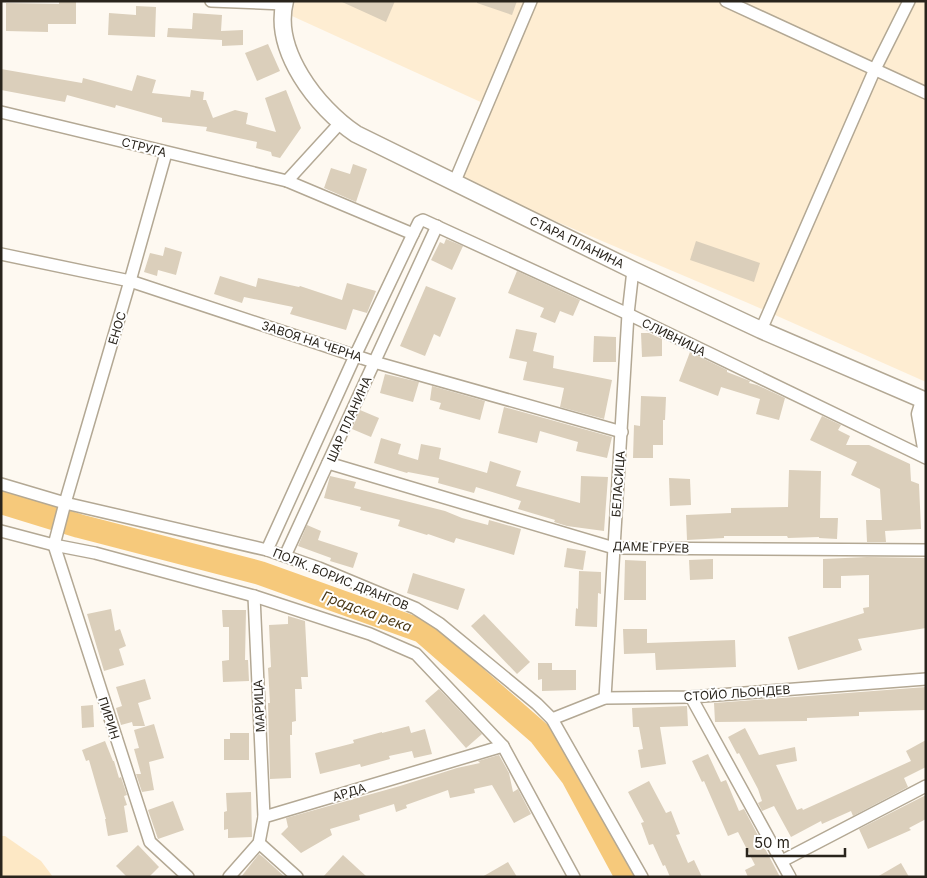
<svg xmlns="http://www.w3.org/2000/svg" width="927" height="878" viewBox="0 0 927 878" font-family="Inter,sans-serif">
<rect width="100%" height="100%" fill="#fef9f1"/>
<polygon fill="#feedd2" points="295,1 926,1 926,382 748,303 456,179 485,104 292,16"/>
<polygon fill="#fde8c5" points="1,836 5,836 41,861 53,877 1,877"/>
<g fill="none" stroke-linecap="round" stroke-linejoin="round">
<polyline stroke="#f6c97b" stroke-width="24" points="1,502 79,526 260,573 422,631 540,734 573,777 627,877"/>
</g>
<g fill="#dbcfbb">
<polygon points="340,1 395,1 386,22"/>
<polygon points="477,1 517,1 512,15 477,3"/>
<polygon points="59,2 76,2 76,24 48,24 48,32 6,31 6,3 59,4"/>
<polygon points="136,6 156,7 155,37 108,35 109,13 136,15"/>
<polygon points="193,13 222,15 221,31 243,30 243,45 222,46 222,40 167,37 168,28 192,29"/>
<polygon points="268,44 280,71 257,81 245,53"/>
<polygon points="1,69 82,83 83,78 132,91 137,75 156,80 152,93 190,97 191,90 204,92 203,100 206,100 213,118 235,110 248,113 246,124 276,132 265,98 286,90 301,128 280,158 272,156 271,152 256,148 257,142 206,131 207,127 162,122 162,118 116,105 115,108 67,95 65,102 1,90"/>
<polygon points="353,164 367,169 356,202 324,188 331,168 350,174"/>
<polygon points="446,239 463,246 452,270 431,260 440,242 444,244"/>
<polygon points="696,241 760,263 754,282 690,260"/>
<polygon points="165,247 182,252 176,275 158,270 157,276 144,272 150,253 163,256"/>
<polygon points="517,271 580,300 573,316 560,311 555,323 540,317 544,308 508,293"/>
<polygon points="220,276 256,287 258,278 299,287 300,286 342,300 347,283 376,291 367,313 353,309 346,330 290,314 293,307 244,297 242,303 214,294"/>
<polygon points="426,286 456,298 440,337 434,334 425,356 400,346"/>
<polygon points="516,329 537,333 533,351 554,356 553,368 612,380 604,419 560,407 564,388 523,380 527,362 509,358"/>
<polygon points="641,333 649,333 662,339 662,356 642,357"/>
<polygon points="594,336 616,337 616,362 593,362"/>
<polygon points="690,352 727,370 727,372 750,381 749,383 757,385 785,398 779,420 756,414 760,399 721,387 718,396 679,381"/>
<polygon points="385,374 419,382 413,402 380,393"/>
<polygon points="432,386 485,401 480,420 439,409 441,403 430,400"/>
<polygon points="641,396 666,397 665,420 663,420 663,445 653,445 653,458 633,458 634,425 640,426"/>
<polygon points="504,407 612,437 607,458 576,451 578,442 540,431 537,443 498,433"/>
<polygon points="360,410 379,418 371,437 352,429"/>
<polygon points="822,416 841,425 838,430 850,436 846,445 869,445 910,464 911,481 919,484 921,529 885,531 886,542 867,542 866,520 882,520 880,489 851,475 857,462 810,440"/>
<polygon points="381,438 401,444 398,454 418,460 421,444 441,448 439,459 487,473 490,461 521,471 516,486 580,503 581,476 608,477 604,531 567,526 554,522 555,520 518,509 521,501 476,487 474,493 438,483 439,478 408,472 407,473 374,463"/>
<polygon points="789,470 821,471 820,518 838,518 837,539 819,538 819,537 788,538 787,536 724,536 724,538 687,540 686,515 731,513 731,508 788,507"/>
<polygon points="330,476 356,482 354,488 445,511 462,518 488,525 489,520 521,529 514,555 456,538 454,543 428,534 427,535 398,526 400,520 360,510 361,507 324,498"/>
<polygon points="669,478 690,479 691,505 670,506"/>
<polygon points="307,525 321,531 318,540 358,553 353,568 330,561 331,558 298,546"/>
<polygon points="567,548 586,551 583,570 564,567"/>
<polygon points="867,557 926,558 926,628 858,639 862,650 798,670 788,637 864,613 863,608 869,607 869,575 841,576 841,588 823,588 823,559"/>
<polygon points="713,559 713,579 690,580 689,560"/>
<polygon points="625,560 646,561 646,600 624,600"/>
<polygon points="579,571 601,572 601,594 598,593 597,627 575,626 576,608 578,609"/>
<polygon points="413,573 465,589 458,610 407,593"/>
<polygon points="111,609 115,631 120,629 126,646 119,649 124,665 104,671 87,614"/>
<polygon points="222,610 246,610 245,660 248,660 249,681 223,682 222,661 229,660 229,627 223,627"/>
<polygon points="484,614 530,662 517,674 471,626"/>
<polygon points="288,616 305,621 308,677 301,677 302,689 295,689 296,721 292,722 292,735 290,735 291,778 270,779 268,703 270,703 268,668 271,667 269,625 288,624"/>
<polygon points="623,629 647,629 647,643 735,640 736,667 656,670 655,653 624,654"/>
<polygon points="538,663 552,663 552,670 576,670 576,690 542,691 542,679 538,680"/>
<polygon points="145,679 151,699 138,703 145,726 133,726 132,722 121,725 116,708 122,706 116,687"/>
<polygon points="926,687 926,710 859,712 859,716 807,718 807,721 715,722 714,703"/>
<polygon points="439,689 482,734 466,748 425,701"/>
<polygon points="93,705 94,727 82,728 81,706"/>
<polygon points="687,706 688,726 660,727 666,764 641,768 638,750 643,749 639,727 633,727 632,708"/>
<polygon points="154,724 164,758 149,762 154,790 142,792 136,774 141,774 134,749 139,748 134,730"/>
<polygon points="409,726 411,733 425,729 432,754 414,758 412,751 389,756 390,759 361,767 360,764 320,774 315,753 354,743 353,740 382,732 382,733"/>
<polygon points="745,728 759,755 795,747 797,761 776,765 797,810 802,808 803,810 911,761 906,751 926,740 926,767 904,778 908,787 853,816 851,811 822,824 821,821 791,837 774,806 762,811 758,803 762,801 758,789 739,753 737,754 728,737"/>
<polygon points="230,733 249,733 249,760 224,760 224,739 230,739"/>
<polygon points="105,741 113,761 114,761 119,778 121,777 127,795 124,796 127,805 124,806 128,832 108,836 105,819 106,819 89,760 86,761 82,750"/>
<polygon points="708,754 721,782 726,780 739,811 744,809 780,877 748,877 745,870 755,865 738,832 728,836 704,781 702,782 692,761"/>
<polygon points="499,755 509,773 513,792 518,789 531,814 514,823 492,785 474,789 475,793 450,798 448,790 406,805 407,808 396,812 394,804 359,815 360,820 330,829 332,835 301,853 281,834 288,827 286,818 400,786 457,768 480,763 478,761"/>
<polygon points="649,781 666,813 671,811 680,834 676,835 688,863 694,860 702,877 670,877 665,865 663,866 653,844 649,845 641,823 644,822 628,792"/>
<polygon points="251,792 252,837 228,838 228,829 224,830 224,812 227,811 226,793"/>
<polygon points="926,795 926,819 909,828 911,830 868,849 859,829"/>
<polygon points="173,801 184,830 158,839 148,810"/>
<polygon points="138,845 159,867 149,877 127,877 116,866"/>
<polygon points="259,854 263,857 285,877 241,877"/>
<polygon points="343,855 367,877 323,877"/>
<polygon points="508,862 517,877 482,877"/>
<polygon points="901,863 909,877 877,877"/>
</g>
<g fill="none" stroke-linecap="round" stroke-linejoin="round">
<defs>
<g id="street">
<polyline points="211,1 284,4"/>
<polyline points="726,1 926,93"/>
<polyline points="1,112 287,181 413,234"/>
<polyline points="166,153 130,281 65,503 54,545 150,842 188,877"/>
<polyline points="287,181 340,123"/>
<polyline points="455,181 531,1"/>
<polyline points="1,254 130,281 374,362 622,432"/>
<polyline points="761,330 875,69 909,1"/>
<polyline points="328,463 614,548 926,550"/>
<polyline points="1,484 65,503 267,550 319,568 415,608 440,624 537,704 552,719 642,877"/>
<polyline points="1,531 54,545 95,553 254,596 370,634 416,654 503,746 574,877"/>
<polyline points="267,550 355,356 413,234 419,222 423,220 628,314 926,458"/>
<polyline points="285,556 437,226"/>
<polyline points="254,596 264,817"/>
<polyline points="691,697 790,877"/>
<polyline points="605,698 628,314 633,270"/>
<polyline points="552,719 605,698 691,697 926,679"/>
<polyline points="259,843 297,877"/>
<polyline points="782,861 926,786"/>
<polyline points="229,877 259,843 264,817 503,746"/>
</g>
<g id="secondary">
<path d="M285,1C272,50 317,108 356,134L633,270L761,330L926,401"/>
<polyline points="924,401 920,414 926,448"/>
</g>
</defs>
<use href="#street" stroke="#b3a894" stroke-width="14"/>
<use href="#secondary" stroke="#b3a894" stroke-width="19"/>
<use href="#street" stroke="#fff" stroke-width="11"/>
<use href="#secondary" stroke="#fff" stroke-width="16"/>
</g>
<g text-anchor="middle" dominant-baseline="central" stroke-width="4" stroke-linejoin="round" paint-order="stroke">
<g font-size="12" fill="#29241c" stroke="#fff">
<text transform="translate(144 147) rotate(14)">СТРУГА</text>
<text transform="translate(577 242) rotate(26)">СТАРА ПЛАНИНА</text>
<text transform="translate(117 328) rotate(-73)">ЕНОС</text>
<text transform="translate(674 337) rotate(26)">СЛИВНИЦА</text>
<text transform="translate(312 341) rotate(18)">ЗАВОЯ НА ЧЕРНА</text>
<text transform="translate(349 419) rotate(-66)">ШАР ПЛАНИНА</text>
<text transform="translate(618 484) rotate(-86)">БЕЛАСИЦА</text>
<text transform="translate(651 547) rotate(2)">ДАМЕ ГРУЕВ</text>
<text transform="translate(341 579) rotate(22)">ПОЛК. БОРИС ДРАНГОВ</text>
<text transform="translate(737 693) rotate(-4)">СТОЙО ЛЬОНДЕВ</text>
<text transform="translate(259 706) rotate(-93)">МАРИЦА</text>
<text transform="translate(109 718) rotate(72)">ПИРИН</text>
<text transform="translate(349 792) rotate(-17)">АРДА</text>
</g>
<g font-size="14" font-style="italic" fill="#4a3816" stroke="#fff">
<text transform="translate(367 611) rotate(20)">Градска река</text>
</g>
</g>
<rect width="927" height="878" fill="none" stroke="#29241c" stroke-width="5"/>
<path d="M747 848v8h98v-8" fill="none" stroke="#29241c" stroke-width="2.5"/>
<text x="754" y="848" font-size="15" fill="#29241c" stroke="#ffffff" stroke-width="4" paint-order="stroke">50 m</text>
</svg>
